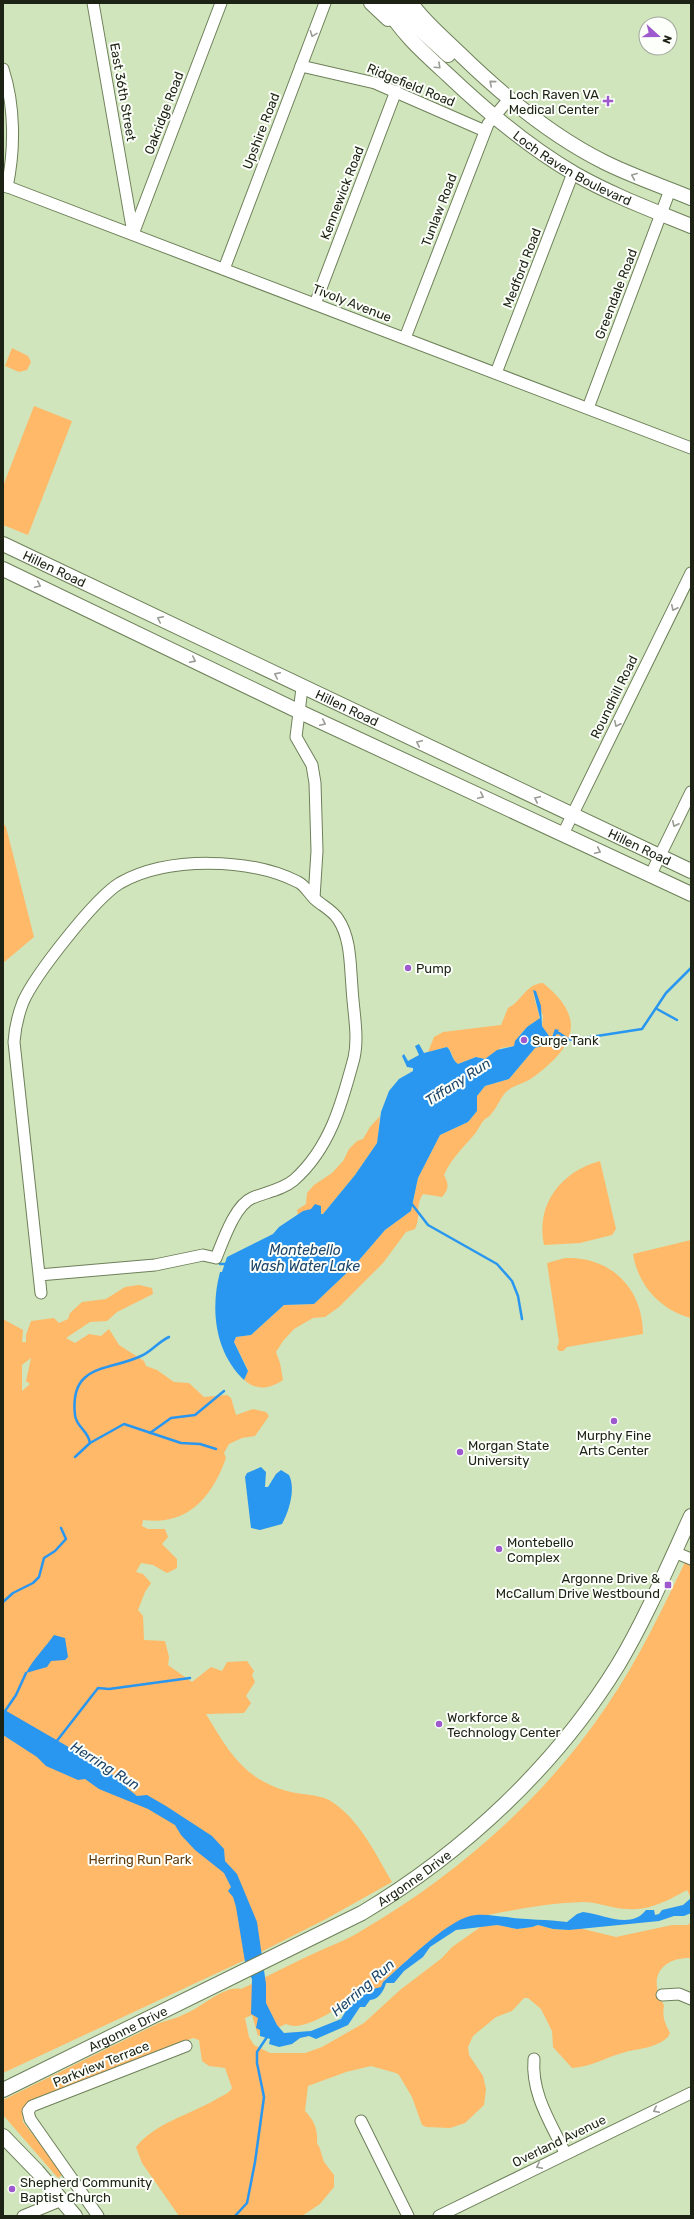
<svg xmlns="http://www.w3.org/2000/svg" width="694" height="2219" viewBox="0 0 694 2219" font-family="Rubik,sans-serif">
<rect width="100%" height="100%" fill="#d0e5bb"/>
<g fill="#ffb968" fill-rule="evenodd">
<polygon points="12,348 28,356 31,362 27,370 19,372 5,366"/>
<polygon points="34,406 72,421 28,535 3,525 3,486"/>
<polygon points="3,823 6,827 34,937 3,963"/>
<path d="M543,983C589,1020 573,1048 532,1078C524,1084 512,1085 505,1093C500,1099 497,1107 492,1113C490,1116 488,1117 485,1119C480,1124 478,1131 473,1136C462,1149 451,1159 444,1175C449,1184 449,1190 442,1197L423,1194C414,1208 422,1214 415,1229L406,1232L383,1263L339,1307L325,1317L313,1318L294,1329L283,1341L276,1352L280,1363L283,1380C269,1389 257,1391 244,1380L248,1370L234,1342L236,1337L251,1335L284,1305L314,1304L354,1266L385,1230L411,1211L418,1178L440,1135L468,1122L477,1111V1096L485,1086L509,1079L535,1048L551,1043L554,1039L553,1033L552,1037L549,1036L542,1026L543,1016L533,993L539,1015V1021C530,1021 516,1038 514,1046L501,1048L485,1059L476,1057L458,1064C451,1059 453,1051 447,1047L428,1052L434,1037L443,1032L501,1025L508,1008C522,1001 526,984 543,983Z"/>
<path d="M380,1116L377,1143L355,1175L323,1214C313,1211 308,1207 298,1216L297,1210L306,1204L307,1193L314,1185L332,1173L343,1161L349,1149L357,1141L363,1139L370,1127Z"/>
<path d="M600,1161L616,1229L612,1235L580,1243L544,1245C535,1204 562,1171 600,1161Z"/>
<path d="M691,1240V1318C660,1310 638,1285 633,1254Z"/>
<path d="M565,1258C611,1256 643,1289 643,1334L567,1347L563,1351H559L557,1348L559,1342L547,1263Z"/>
<path d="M139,1285L152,1288L153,1294L117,1312L107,1321L90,1322L66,1338L75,1343L89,1334L101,1336L109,1329L119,1345L144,1361L146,1366L157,1370L174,1382L189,1383L204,1397L227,1395L231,1398L236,1415L253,1409L266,1412L269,1416L255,1436L242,1438L229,1444L224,1453L226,1458C212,1497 188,1526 143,1520L142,1526L148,1529H165L168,1537L162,1544L177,1559V1568L167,1573L153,1565L141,1563L136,1572L143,1574L151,1583L145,1592L138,1610L143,1616L144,1640L165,1641L169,1657L168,1665L192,1682L211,1667L222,1671L227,1662L247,1661L254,1671L252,1675L255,1682L246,1696L251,1703L244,1713L206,1714C228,1750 243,1779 287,1791C300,1795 317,1794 329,1800C359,1818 375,1853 392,1882L326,1919L245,1960L3,2073V1319L23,1330L22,1342H26V1335L31,1321L54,1318L59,1323L68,1319L70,1313L82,1302L106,1299L125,1287ZM31,1358L26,1381L30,1384L22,1391V1365Z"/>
<path d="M691,1550V1898L687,1890C668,1900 650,1911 628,1909C613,1909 598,1902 583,1902C552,1903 523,1908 493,1914C482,1917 472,1914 461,1920C432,1935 408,1960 383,1982L382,1987L365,1991L356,2000H352C336,2008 304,2033 286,2024L258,2036L252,2015L245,2018L249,2037L254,2045L270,2053H305L322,2047L364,2023L400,1990L442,1958L452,1947L482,1926L497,1925L517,1929L532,1927L538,1925L553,1929L569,1930L579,1928L616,1937L672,1925H688L691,1922V1958C669,1957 650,1970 659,1995C660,1999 663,2002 664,2006C662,2017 665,2023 670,2033L668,2037C655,2049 638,2048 622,2053C605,2058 590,2067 572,2068L553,2047L552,2031L541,2009L528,1998H524L512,2011L496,2017L473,2036L468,2047L469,2055L483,2076L486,2089L484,2105L465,2123L450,2128L426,2127L422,2125L412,2097L399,2075L396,2073L371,2066L346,2072L308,2086L305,2111C315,2121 318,2131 317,2144L319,2146L324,2162L334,2175V2187L320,2204L302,2216H179L142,2163L136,2147C155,2123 189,2115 215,2100C221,2096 229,2094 232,2088L225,2068L209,2066L202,2061L199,2040L193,2038L27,2103L22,2111L23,2122L52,2159L62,2175L58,2178L3,2115V2100L159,2023C168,2020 177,2018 185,2014C201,2008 224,1985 241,1989C266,1977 291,1964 317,1952C332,1945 347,1940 361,1931C457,1875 544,1799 606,1707C640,1658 665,1603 691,1550Z"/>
</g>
<g fill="#2996f0">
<path d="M533,990L536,991L541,1006L542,1026L549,1036L552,1037L555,1029L559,1030L551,1043L535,1048L509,1079L485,1086L477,1096V1111L468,1122L440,1135L418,1178L411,1211L385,1230L354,1266L314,1304L284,1305L251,1335L236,1337L234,1342L248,1371L244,1380C215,1352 210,1310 220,1272H222L227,1257L273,1234L279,1227L303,1211L311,1209L315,1204L321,1206V1214H323L355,1175L377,1143L381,1112L389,1091L399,1079L413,1071V1068L407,1067L402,1056L404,1054L408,1061L419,1055L415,1046L419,1044L424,1053L447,1047C452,1051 451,1059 458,1064L476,1057L485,1059L497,1050L514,1046L515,1041L527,1027L540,1018Z"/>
<path d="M261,1467L266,1472L265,1487H268L276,1474L281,1470L289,1475C296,1489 289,1511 282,1524L260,1530L251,1528L245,1477L247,1473Z"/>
<path d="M54,1635L65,1638L68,1657L65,1660L51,1661L47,1667L26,1673C33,1659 45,1648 54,1635Z"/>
<path d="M3,1709L91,1760C97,1770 112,1776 123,1777L127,1788L137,1796L147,1795L166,1806L212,1836L224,1849L225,1861L237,1874L257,1922L266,1984V2003L277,2025L284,2033L311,2031L341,2019L347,2009L344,2006L345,2004L356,2000L365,1991L381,1987L383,1982C404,1964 444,1923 470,1916C482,1913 495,1916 507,1917C527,1920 547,1919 567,1922L577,1914L583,1912C603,1914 631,1930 646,1910H654L655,1915L659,1914L662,1910L683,1905L691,1898V1913L684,1916H674L659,1921L569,1930L553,1929L538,1925L532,1927L517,1929L497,1925L456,1930L430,1947L423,1957L404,1971L394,1983H386C384,1991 378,2000 370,2000L365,2007H360L348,2025L316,2039L309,2036L300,2038L292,2044L279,2047L269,2044L270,2039L260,2036V2030L256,2028L258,2018L251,2014L252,1979L246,1968L236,1907L233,1897L228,1891L231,1887L224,1873L195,1850L181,1835L175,1825L148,1809L99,1789L85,1779L78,1780L46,1766L37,1757L3,1735Z"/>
</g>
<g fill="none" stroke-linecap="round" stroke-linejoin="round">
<g stroke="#2996f0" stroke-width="2.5">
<polyline points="657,1009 677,1020"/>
<path d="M556,1033H559C568,1040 572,1042 584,1038L642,1029L666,993L691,968"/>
<polyline points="411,1203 428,1225 497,1264 512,1281 518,1296 522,1319"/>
<polyline points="220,1264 227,1264"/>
<polyline points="150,1433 171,1418 195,1415 224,1391"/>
<path d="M90,1443C88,1430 76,1427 75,1415C69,1363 110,1371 141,1356C151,1352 158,1342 169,1337"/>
<polyline points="75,1457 90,1443 124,1424 181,1443 200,1444 216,1449"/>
<polyline points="3,1602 13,1593 33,1583 39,1577 44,1558 55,1551 66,1539 61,1528"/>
<polyline points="3,1714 16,1695 26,1673"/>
<polyline points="56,1742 98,1688 109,1689 190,1678"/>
<polyline points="235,2216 247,2203 255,2162 264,2097 257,2063 257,2052 267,2037"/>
</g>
<defs>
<g id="minor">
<polyline points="93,3 133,233"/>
<polyline points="301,66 375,83 485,131"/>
<path d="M3,69C15,106 15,149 7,187"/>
<polyline points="3,185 691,448"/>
<polyline points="133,234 221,3"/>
<polyline points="224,269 325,3"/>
<polyline points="315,304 396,91"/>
<polyline points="405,338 488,124 509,99"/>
<polyline points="496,373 573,173"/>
<polyline points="588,408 670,190"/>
<polyline points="302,688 296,737 312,765 315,783 317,851 314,898"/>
<polyline points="563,834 691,573"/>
<polyline points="650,876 691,792"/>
<path d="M39,1275L155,1265L203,1255L216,1258C223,1241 235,1205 252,1198C266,1192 282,1190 294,1180C330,1148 342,1103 354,1058C359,1036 353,1010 352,987C350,965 351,938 338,919C333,911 323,906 316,900C310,895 305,885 298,882C250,858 168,856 120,883C95,898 35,975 23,1002C18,1015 15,1028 14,1042L41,1293"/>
<polyline points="674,1552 691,1559"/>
<polyline points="662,1995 679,1994 691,1999"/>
<path d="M534,2059C531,2094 551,2123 565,2153"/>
<polyline points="361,2121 408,2216"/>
<polyline points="23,2216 62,2200"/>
<polyline points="98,2216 30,2119 28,2111 32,2106 186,2046"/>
<polyline points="439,2216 691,2093"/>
</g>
<g id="major">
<polyline points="371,3 388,19"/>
<path id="s1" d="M384,3C400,32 424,53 448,75C487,112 528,147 575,174C612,195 652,210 691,226"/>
<polyline points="399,3 413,23 448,55"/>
<path d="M411,3C424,22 443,37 459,53C502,95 550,135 604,162C632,176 662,186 691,198"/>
<path id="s2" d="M3,544L691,871"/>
<polyline points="3,569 300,712 691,894"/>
<path id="s3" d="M3,2090L362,1913C464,1852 556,1766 618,1665C646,1618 668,1566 691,1516"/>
<polyline points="3,2136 37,2171 75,2216"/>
</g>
</defs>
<use href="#minor" stroke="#6e805a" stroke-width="13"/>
<use href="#major" stroke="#6e805a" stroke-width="16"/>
<use href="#minor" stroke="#fff" stroke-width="11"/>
<use href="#major" stroke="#fff" stroke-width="14"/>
</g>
<defs><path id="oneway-chevron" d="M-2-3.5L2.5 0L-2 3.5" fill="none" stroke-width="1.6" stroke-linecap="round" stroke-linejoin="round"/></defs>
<g stroke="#999c95">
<use href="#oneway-chevron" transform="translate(313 34) rotate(111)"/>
<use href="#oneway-chevron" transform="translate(438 66) rotate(43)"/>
<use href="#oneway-chevron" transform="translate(492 83) rotate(-139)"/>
<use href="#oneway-chevron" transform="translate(634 176) rotate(-158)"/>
<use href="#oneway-chevron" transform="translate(38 585) rotate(25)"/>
<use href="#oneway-chevron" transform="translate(674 608) rotate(116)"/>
<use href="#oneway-chevron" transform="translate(160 619) rotate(-154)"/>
<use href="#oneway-chevron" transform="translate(193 660) rotate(26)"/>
<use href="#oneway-chevron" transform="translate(277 675) rotate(-154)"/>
<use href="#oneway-chevron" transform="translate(323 723) rotate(25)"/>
<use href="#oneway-chevron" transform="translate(617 724) rotate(116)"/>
<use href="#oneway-chevron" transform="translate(419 743) rotate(-155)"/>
<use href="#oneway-chevron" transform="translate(481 796) rotate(25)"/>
<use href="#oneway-chevron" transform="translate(537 799) rotate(-155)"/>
<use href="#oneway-chevron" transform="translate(675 824) rotate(116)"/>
<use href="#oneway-chevron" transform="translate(598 851) rotate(25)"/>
<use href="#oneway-chevron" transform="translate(656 2110) rotate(154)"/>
<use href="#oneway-chevron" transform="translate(539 2166) rotate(154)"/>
</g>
<g fill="#9e59ce" stroke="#fcfffa" stroke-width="1.5">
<path d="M606 95h4v4h4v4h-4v4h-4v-4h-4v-4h4z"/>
<circle cx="408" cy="968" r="4"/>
<circle cx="524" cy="1040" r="4"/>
<circle cx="614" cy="1421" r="4"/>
<circle cx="460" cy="1452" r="4"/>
<circle cx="499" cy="1549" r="4"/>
<rect x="664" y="1581" width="8" height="8" rx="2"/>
<circle cx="439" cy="1724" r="4"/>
<circle cx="12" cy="2189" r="4"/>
</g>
<g text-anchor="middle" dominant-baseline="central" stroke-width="4" stroke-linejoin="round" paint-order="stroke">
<g font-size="13" fill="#1c2314" stroke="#fcfffa">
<text transform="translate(411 85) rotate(22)">Ridgefield Road</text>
<text transform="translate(123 92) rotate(80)">East 36th Street</text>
<text transform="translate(164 113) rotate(-69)">Oakridge Road</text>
<text transform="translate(261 131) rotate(-69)">Upshire Road</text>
<text stroke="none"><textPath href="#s1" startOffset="253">Loch Raven Boulevard</textPath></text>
<text transform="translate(342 193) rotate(-69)">Kennewick Road</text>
<text transform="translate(439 210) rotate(-69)">Tunlaw Road</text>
<text transform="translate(522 268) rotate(-69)">Medford Road</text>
<text transform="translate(616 294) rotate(-69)">Greendale Road</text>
<text transform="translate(352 303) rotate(21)">Tivoly Avenue</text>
<text stroke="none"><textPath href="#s2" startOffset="57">Hillen Road</textPath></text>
<text transform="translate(614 697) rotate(-64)">Roundhill Road</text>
<text stroke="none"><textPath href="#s2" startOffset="381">Hillen Road</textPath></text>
<text stroke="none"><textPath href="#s2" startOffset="705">Hillen Road</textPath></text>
<text stroke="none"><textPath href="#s3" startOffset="463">Argonne Drive</textPath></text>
<text stroke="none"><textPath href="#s3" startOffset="139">Argonne Drive</textPath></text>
<text transform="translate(101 2064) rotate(-22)">Parkview Terrace</text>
<text transform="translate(559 2141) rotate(-26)">Overland Avenue</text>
</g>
<g font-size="13" fill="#1c2314" stroke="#fcfffa" text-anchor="start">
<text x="599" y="94" text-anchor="end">Loch Raven VA<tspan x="599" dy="15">Medical Center</tspan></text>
<text x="416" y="968">Pump</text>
<text x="532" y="1040">Surge Tank</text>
<text x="614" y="1435" text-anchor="middle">Murphy Fine<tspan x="614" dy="15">Arts Center</tspan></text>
<text x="468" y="1445">Morgan State<tspan x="468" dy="15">University</tspan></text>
<text x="507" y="1542">Montebello<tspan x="507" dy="15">Complex</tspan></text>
<text x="660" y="1578" text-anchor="end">Argonne Drive &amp;<tspan x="660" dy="15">McCallum Drive Westbound</tspan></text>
<text x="447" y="1717">Workforce &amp;<tspan x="447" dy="15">Technology Center</tspan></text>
<text x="20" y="2182">Shepherd Community<tspan x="20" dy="15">Baptist Church</tspan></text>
</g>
<g font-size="13" fill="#603c0d" stroke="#fcfffa">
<text x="140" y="1859">Herring Run Park</text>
</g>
<g font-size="14" font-style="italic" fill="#1d4569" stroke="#fcfffa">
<text transform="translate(458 1082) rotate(-33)">Tiffany Run</text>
<text x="305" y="1250">Montebello<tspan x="305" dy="16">Wash Water Lake</tspan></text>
<text transform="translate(105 1766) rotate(32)">Herring Run</text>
<text transform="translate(363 1988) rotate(-41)">Herring Run</text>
</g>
</g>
<rect width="694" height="2219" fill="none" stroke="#1c2314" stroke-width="8"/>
<g transform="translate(658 36) rotate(111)"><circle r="19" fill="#fcfffa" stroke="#a2a79e"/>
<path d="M0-3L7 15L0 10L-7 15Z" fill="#9e59ce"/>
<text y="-6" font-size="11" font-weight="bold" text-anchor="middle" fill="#1c2314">N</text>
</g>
</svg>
